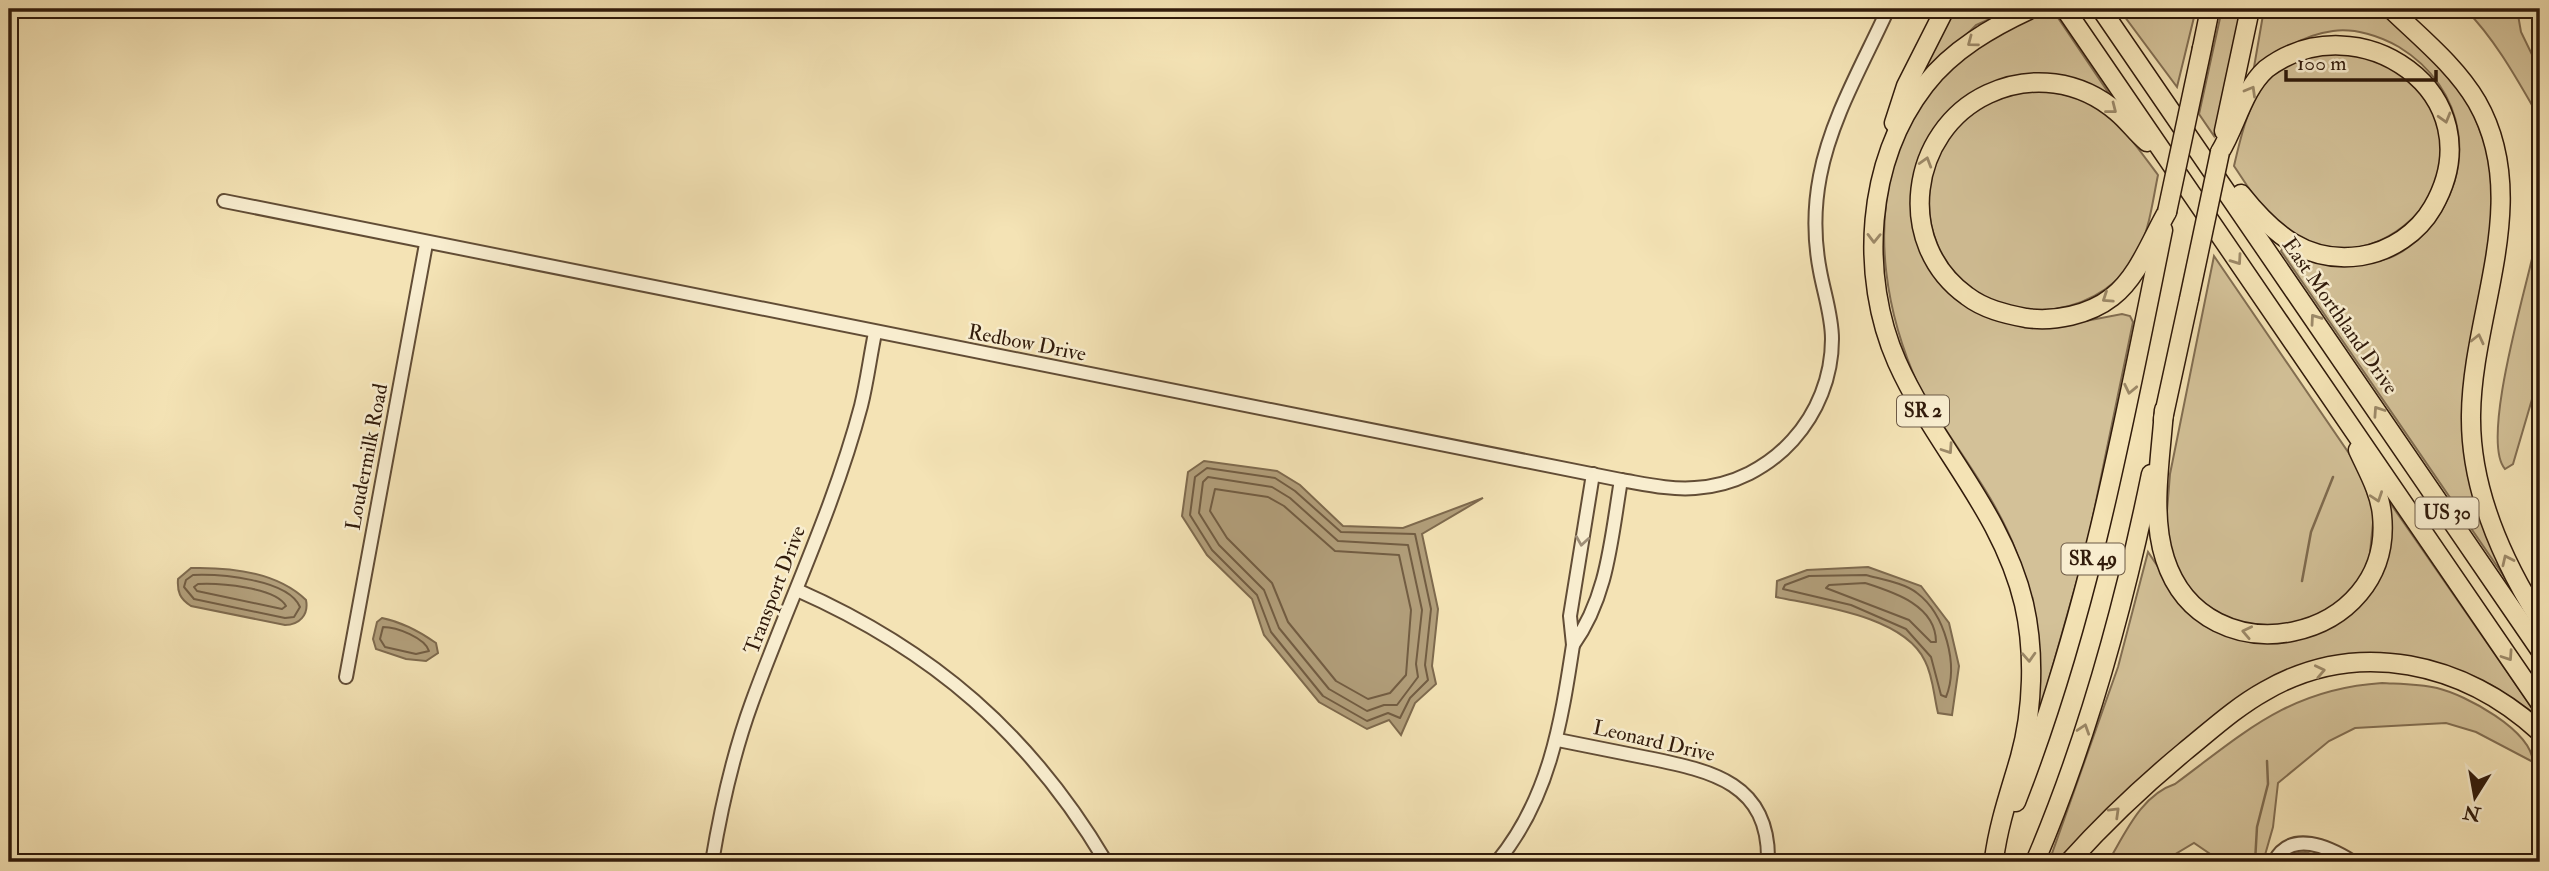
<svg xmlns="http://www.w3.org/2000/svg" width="2549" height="871" viewBox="0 0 2549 871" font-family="'IM FELL Double Pica',serif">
<rect width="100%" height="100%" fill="#f4e3b5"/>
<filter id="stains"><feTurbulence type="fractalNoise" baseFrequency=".00286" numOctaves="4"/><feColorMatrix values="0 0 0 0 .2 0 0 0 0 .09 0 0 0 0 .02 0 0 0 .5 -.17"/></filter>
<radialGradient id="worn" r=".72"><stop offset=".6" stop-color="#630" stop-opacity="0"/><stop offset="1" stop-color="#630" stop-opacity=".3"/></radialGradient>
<g fill="#d3c198" stroke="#826e52" stroke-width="2">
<polygon points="1952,9 2012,9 1976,25 1917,85"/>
<path d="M2052,9L2112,98L2086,85L1992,84L1948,111L1931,136L1913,194L1953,293L2070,324L2122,314L2130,316L2133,322L2087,545L2038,718C2037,661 2036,606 2016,551C1999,506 1970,467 1944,427C1936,414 1925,401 1919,387C1850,235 1878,65 2052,9Z"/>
<polygon points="2119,9 2196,9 2177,87"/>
<polygon points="2222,9 2241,9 2214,136 2199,114"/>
<path d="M2264,9H2383L2467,96L2491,160L2495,217L2468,400L2514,591L2281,251L2283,248C2302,252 2362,263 2378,261C2397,258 2415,243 2427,230C2480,170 2466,88 2399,47C2380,36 2355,28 2333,31C2301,35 2277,53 2253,73Z"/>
<path d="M2465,9H2517L2521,32L2540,71V119C2518,81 2496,40 2465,9Z"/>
<path d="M2336,46C2351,51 2391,57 2402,65C2409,71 2415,84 2420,91C2427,100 2438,111 2441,122C2464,204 2365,283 2291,234C2265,217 2251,191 2234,166C2250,96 2261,64 2336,46Z"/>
<path d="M2027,90C2102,93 2116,119 2158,175C2153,199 2150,225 2140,248C2108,317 2008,332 1957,275C1915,229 1922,159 1965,117C1982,101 2005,95 2027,90Z"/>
<path d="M2540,241V372L2513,464L2505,469C2480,441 2526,289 2534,250Z"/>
<polygon points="2214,256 2359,468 2374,513 2369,562 2356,586 2337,605 2299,624 2249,626 2232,621 2197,599 2181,580 2165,536 2170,474"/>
<polygon points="2386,497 2537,715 2491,685 2434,663 2311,666 2161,765 2107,809 2062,862 2049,862 2118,667 2148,552 2183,604 2272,641 2366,593"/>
<path d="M2382,683C2400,684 2419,684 2437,688C2466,695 2531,730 2533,762L2476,732L2446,723L2355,728L2329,741L2278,783L2273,827L2263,862H2222L2194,843L2162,862H2108C2125,834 2141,795 2175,784C2245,732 2290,689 2382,683Z"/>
<polygon points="2305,852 2338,862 2284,862 2292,854"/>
</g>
<g fill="#b29f7b" stroke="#7e6a4e" stroke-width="2">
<polygon points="1204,461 1277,471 1300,485 1343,526 1403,528 1483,498 1422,534 1438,609 1432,666 1436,684 1415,703 1401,735 1389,720 1367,729 1319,702 1264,635 1252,599 1207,555 1182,516 1188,472"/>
<path d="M1868,567L1921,586L1949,623L1959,666L1952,715L1938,713C1934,697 1933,676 1925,661C1904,616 1819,606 1776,597L1777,581L1807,570Z"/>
<path d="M191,568C231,567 277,572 306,600C309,615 299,625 285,625L191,606C180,599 177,592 178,579Z"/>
<path d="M382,618C402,622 419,631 436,643L438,653L426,661L406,659L376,649L373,639L377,622Z"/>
</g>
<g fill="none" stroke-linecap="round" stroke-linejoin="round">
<g stroke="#725d43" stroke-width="2">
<polygon points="1207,468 1275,478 1295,491 1341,532 1415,534 1431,609 1425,665 1428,680 1410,698 1400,718 1388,713 1367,721 1323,696 1271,632 1257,595 1212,550 1190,515 1195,477"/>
<polygon points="1208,477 1272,487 1290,498 1338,541 1408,545 1422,610 1416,664 1418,677 1397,705 1384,705 1367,711 1329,689 1279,628 1264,590 1219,545 1199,513 1203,482"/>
<polygon points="1215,489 1268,497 1284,506 1335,551 1399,555 1411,610 1406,675 1390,693 1368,699 1336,681 1288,622 1272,583 1227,538 1210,511"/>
<path d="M193,575C220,574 288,579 300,607L294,617L285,618L194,599L184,587L186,580Z"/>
<path d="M1866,575C1880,579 1905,583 1917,593C1945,614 1959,665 1946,697L1941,695L1931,657L1906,629L1851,605L1783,589L1785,585L1809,576Z"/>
<path d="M1865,583C1893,592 1936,605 1936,642H1931L1909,620L1826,588L1829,585Z"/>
<path d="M198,584C218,583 276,587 286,606L282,609L197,591L194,587Z"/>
<path d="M383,627C397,627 425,638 429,651L416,654L385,647L380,639Z"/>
</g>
<g stroke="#7e6a4e" stroke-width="2.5">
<polyline points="2302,581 2311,532 2333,477"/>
<polyline points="2255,862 2257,827 2268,784 2267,761"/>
</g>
<defs>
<g id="minor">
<path d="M224,201L1621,480C1645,484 1671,490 1695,488C1773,483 1832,415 1832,339C1832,316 1824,293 1820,271C1814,240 1814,207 1820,176C1831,118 1864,62 1888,9"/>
<path d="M1593,474L1570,616L1573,645C1608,596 1611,539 1621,480"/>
<polyline points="2540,486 2540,525"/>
<path d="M797,590C933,650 1030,734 1106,862"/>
<polyline points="346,677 426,244"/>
<path d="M1558,740C1588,746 1618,752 1648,758C1712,771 1770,783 1768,862"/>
<path d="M712,862C721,808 733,754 752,702C788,603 834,508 861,406C867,382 870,357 875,333"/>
<path d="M1497,862C1549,799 1561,724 1573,645"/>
<path d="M2274,862C2291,829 2329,847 2353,862"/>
</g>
<g id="highway">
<polyline points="2065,9 2540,703"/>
<polyline points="2101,9 2540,650"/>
<path d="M2391,9C2421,38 2456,66 2477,102C2533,200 2472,312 2471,415C2470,487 2502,560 2540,620"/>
<polyline points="2202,48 2210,9"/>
<polyline points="1894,123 1906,86 1945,9"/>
<polyline points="2224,131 2250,9"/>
<path d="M2147,142C2136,133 2128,121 2117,112C2080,80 2031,74 1988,94C1909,131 1894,244 1967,296C1984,309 2005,314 2026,318C2054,322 2089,315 2112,297C2138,277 2151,240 2167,212"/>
<path d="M2220,152C2236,126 2243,90 2266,69C2357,0 2498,93 2433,207C2418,233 2391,251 2361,256C2307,264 2273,234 2241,194"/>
<path d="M2164,410C2161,457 2150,513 2165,559C2205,683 2395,643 2382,515C2380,492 2367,470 2358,450"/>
<polyline points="2163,419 2189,299"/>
<path d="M2016,802C2088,618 2124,423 2163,230"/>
<path d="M1994,859C1999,822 2010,792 2020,757C2033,710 2035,652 2024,604C2002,511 1935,447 1897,362C1859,276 1866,161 1925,85C1952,50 1992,27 2031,9"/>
<path d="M2035,862C2088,738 2124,606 2151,474"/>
<path d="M2069,862C2105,822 2143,786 2184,752C2210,731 2236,707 2265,691C2358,637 2465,663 2540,732"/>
</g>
</defs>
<use href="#minor" stroke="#624d36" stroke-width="16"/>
<use href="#highway" stroke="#311b0b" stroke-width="21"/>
<use href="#minor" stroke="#f8edcf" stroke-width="12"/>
<use href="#highway" stroke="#f4e3b5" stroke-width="18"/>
<defs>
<g id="highway-bridge">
<polyline points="2167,212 2202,48"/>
<polyline points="2189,299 2220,152"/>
</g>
</defs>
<use href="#highway-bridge" stroke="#311b0b" stroke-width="21" stroke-linecap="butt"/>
<use href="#highway-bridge" stroke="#f4e3b5" stroke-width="18"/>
</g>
<defs><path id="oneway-chevron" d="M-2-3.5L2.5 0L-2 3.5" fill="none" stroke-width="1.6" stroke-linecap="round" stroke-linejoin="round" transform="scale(1.75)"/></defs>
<g stroke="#9c8968">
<use href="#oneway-chevron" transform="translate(1972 42) rotate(143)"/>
<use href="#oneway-chevron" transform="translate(2251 91) rotate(-60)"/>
<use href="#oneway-chevron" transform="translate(2112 109) rotate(38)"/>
<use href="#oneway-chevron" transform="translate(2445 118) rotate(74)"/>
<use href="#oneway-chevron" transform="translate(1926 162) rotate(-73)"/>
<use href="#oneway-chevron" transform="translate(1874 238) rotate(91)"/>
<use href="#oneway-chevron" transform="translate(2237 260) rotate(55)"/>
<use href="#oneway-chevron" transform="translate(2107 298) rotate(146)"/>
<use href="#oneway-chevron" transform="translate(2315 319) rotate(-125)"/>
<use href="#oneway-chevron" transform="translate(2478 339) rotate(-77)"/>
<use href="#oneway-chevron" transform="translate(2130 389) rotate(102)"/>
<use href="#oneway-chevron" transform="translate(2378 411) rotate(-124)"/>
<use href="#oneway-chevron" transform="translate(1948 449) rotate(56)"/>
<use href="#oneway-chevron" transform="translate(2377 497) rotate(71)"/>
<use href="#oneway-chevron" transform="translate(2507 560) rotate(-115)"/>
<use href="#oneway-chevron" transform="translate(2247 632) rotate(-168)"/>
<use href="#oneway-chevron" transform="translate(2508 656) rotate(56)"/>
<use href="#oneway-chevron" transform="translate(2029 657) rotate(87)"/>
<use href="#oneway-chevron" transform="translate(2320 671) rotate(-12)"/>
<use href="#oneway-chevron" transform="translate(2084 729) rotate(-72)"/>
<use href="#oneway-chevron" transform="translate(2115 812) rotate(-44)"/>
</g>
<use stroke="#9e8e77" href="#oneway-chevron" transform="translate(1582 541) rotate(99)"/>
<g text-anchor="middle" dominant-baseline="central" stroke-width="5" stroke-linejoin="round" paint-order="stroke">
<g fill="#f8edcf" stroke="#6d5a46" stroke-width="2">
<rect x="1897" y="395.5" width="52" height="31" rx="5"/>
<rect x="2415.5" y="497.5" width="63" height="31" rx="5"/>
<rect x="2061.5" y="543.5" width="63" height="31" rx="5"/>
</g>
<g font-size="19" font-weight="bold" fill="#311b0b">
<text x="1923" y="411">SR 2</text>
<text x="2447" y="513">US 30</text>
<text x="2093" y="559">SR 49</text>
</g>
<g font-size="21" fill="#311b0b" stroke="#f8edcf">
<text transform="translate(2340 316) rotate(55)">East Morthland Drive</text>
<text transform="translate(1027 343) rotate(11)">Redbow Drive</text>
<text transform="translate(367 457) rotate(-79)">Loudermilk Road</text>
<text transform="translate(775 590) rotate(-69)">Transport Drive</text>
<text transform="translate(1654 741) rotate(13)">Leonard Drive</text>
</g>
</g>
<rect width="2549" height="871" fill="none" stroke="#f4e3b5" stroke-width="35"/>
<rect x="10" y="10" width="2528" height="850" fill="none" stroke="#311b0b" stroke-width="3.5"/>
<rect x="18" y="18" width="2514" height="836" fill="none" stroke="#311b0b" stroke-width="2"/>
<g transform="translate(2475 797) rotate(191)" stroke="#f8edcf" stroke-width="5" paint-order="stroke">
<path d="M0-5L12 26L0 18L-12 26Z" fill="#311b0b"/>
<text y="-10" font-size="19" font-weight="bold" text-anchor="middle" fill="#311b0b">N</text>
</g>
<path d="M2286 70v10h150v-10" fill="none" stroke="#311b0b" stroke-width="3.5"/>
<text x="2297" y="70" font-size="21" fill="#311b0b" stroke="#f8edcf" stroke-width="5" paint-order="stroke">100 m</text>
<rect width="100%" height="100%" filter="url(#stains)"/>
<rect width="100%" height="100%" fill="url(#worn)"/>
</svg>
